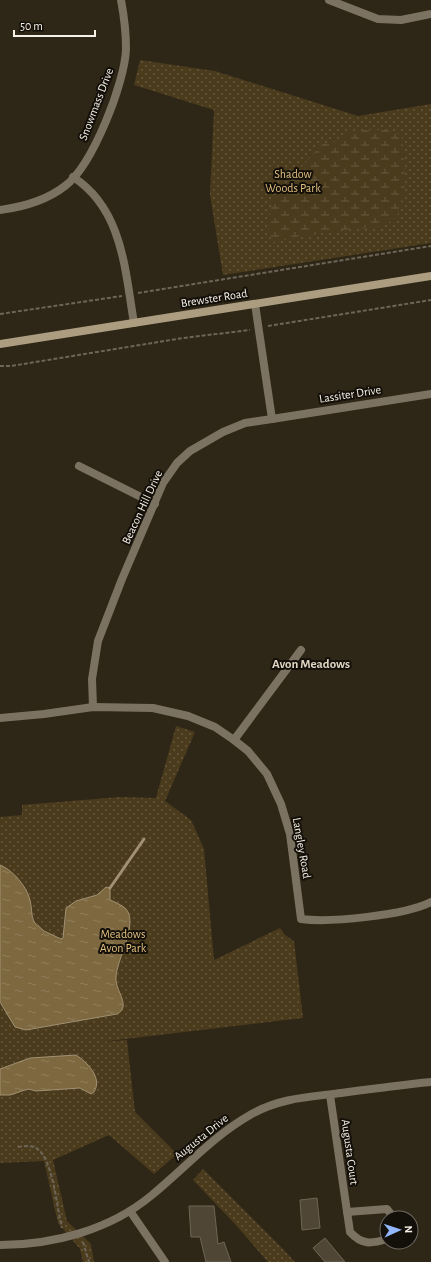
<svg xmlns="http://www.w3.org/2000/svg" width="431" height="1262" viewBox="0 0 431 1262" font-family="'Alegreya Sans',sans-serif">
<defs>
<pattern id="grass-dots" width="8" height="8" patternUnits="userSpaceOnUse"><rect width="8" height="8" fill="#4b3b1d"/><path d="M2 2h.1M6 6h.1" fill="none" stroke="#66583e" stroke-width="1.8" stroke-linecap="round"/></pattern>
<pattern id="wetland-marsh" width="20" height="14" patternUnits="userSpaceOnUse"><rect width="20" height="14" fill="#4b3b1d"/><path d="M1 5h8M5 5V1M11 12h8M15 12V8" fill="none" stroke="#66583e"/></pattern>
<pattern id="water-ripples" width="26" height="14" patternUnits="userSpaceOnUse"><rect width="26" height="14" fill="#7d6840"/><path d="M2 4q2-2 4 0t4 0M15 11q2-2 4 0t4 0" fill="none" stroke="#907e5c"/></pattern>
</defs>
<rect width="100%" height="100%" fill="#2e2616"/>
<g fill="url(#grass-dots)">
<polygon points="140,60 215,71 358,116 431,104 431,243 223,275 210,195 214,110 134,85"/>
<polygon points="176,726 195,732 165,801 191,820 204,849 214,960 280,928 285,935 294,941 303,1018 100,1042 127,1040 135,1112 177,1154 154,1174 109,1135 53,1160 67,1221 91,1244 94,1262 83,1262 80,1249 58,1223 44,1161 0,1163 0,817 22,815 22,805 120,797 156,798"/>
<polygon points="203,1169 283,1249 295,1262 268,1262 235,1224 193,1180"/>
</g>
<path fill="url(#wetland-marsh)" d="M366,130H388L402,135C403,156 412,210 390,222C376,230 358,228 342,230C319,233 296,239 273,242L268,232L270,210L274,200L282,193L298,171L322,144L338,141L350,131Z"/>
<g fill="url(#water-ripples)" stroke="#a19172">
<path d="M0,865C13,870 27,887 30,900C32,908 31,915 34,922L44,931L61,939L63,938L66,908L76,901L97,895L106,887L110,888V900C115,902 122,905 126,909C139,924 116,960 116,978C115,991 132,1006 117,1014L37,1028L26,1030L15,1027L0,1002Z"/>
<path d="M76,1055C87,1062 103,1078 94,1092L91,1094L80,1088L36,1091L28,1089L10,1095H0V1069L30,1058Z"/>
</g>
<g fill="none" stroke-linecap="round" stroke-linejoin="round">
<polyline stroke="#a19172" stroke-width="3" points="110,888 144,839"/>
</g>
<g fill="#4f4635" stroke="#6e6554">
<polygon points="317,1198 320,1228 302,1230 300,1200"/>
<polygon points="189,1206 214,1206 218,1244 224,1242 231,1262 206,1262 200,1237 191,1237"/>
<polygon points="325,1238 345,1262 325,1262 313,1248"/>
</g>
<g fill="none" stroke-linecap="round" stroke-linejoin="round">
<g stroke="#6d6658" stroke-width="2" stroke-dasharray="4 2" stroke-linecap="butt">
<polyline points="138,293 431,246"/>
<polyline points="0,314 122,296"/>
<polyline points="268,326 431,300"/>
<polyline points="0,366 11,366 183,338 250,330"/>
<path d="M18,1147C24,1146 30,1145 36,1148C53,1157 57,1210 62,1228"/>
<polyline points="83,1242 89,1262"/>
</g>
<g stroke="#7b7261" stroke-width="8">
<polyline points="329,0 378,19 401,20 431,14"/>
<path d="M73,177C123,209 125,271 134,323"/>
<path d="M0,210C23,207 47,200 65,186C93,165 125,82 126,49C126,33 124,16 121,0"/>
<polyline points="272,419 431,394"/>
<polyline points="79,466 155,504"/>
<polyline points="93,707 92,679 98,641 122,579 163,483 177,463 190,451 223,432 245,423 272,419 255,304"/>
<path d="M0,718L44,714L93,707L153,708L188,716L215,727L234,740L248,751L267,774L281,804L290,834L301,919C330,923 405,915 431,902"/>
<polyline points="234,740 301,650"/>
<path d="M330,1095L350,1232C362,1245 371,1244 387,1239"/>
<polyline points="130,1211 165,1262"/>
<polyline points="347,1212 387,1209 394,1218"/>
<path d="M0,1245C53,1245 110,1230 152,1195C185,1168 213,1136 250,1115C279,1098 309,1097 341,1093C371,1089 401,1085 431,1082"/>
</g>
<polyline stroke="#ac9d81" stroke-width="8" points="0,344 431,276"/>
</g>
<g text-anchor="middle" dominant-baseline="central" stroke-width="4" stroke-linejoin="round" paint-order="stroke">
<g font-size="12" fill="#f6f1e7" stroke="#130f09">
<text transform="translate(96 104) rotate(-69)">Snowmass Drive</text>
<text transform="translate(214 298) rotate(-9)">Brewster Road</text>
<text transform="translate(350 394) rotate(-9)">Lassiter Drive</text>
<text transform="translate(142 507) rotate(-65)">Beacon Hill Drive</text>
<text transform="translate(302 848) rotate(80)">Langley Road</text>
<text transform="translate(201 1137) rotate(-39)">Augusta Drive</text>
<text transform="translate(350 1152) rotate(82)">Augusta Court</text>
</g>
<g font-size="12" fill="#e4c180" stroke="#130f09">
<text x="293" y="174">Shadow<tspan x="293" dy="14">Woods Park</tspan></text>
<text x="123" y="934">Meadows<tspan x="123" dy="14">Avon Park</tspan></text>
</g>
<g font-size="13" font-weight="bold" fill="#dfd4c1" stroke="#130f09">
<text x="311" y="664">Avon Meadows</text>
</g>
</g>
<g transform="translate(399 1230) rotate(87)"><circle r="19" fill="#130f09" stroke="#6e6962"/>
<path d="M0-3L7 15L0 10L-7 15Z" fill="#92b7fd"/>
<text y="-6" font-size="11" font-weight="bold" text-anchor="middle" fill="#f6f1e7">N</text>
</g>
<path d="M14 30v6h81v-6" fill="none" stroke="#f6f1e7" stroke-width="2"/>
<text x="20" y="30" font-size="12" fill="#f6f1e7" stroke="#130f09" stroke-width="3" paint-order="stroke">50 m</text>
</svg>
